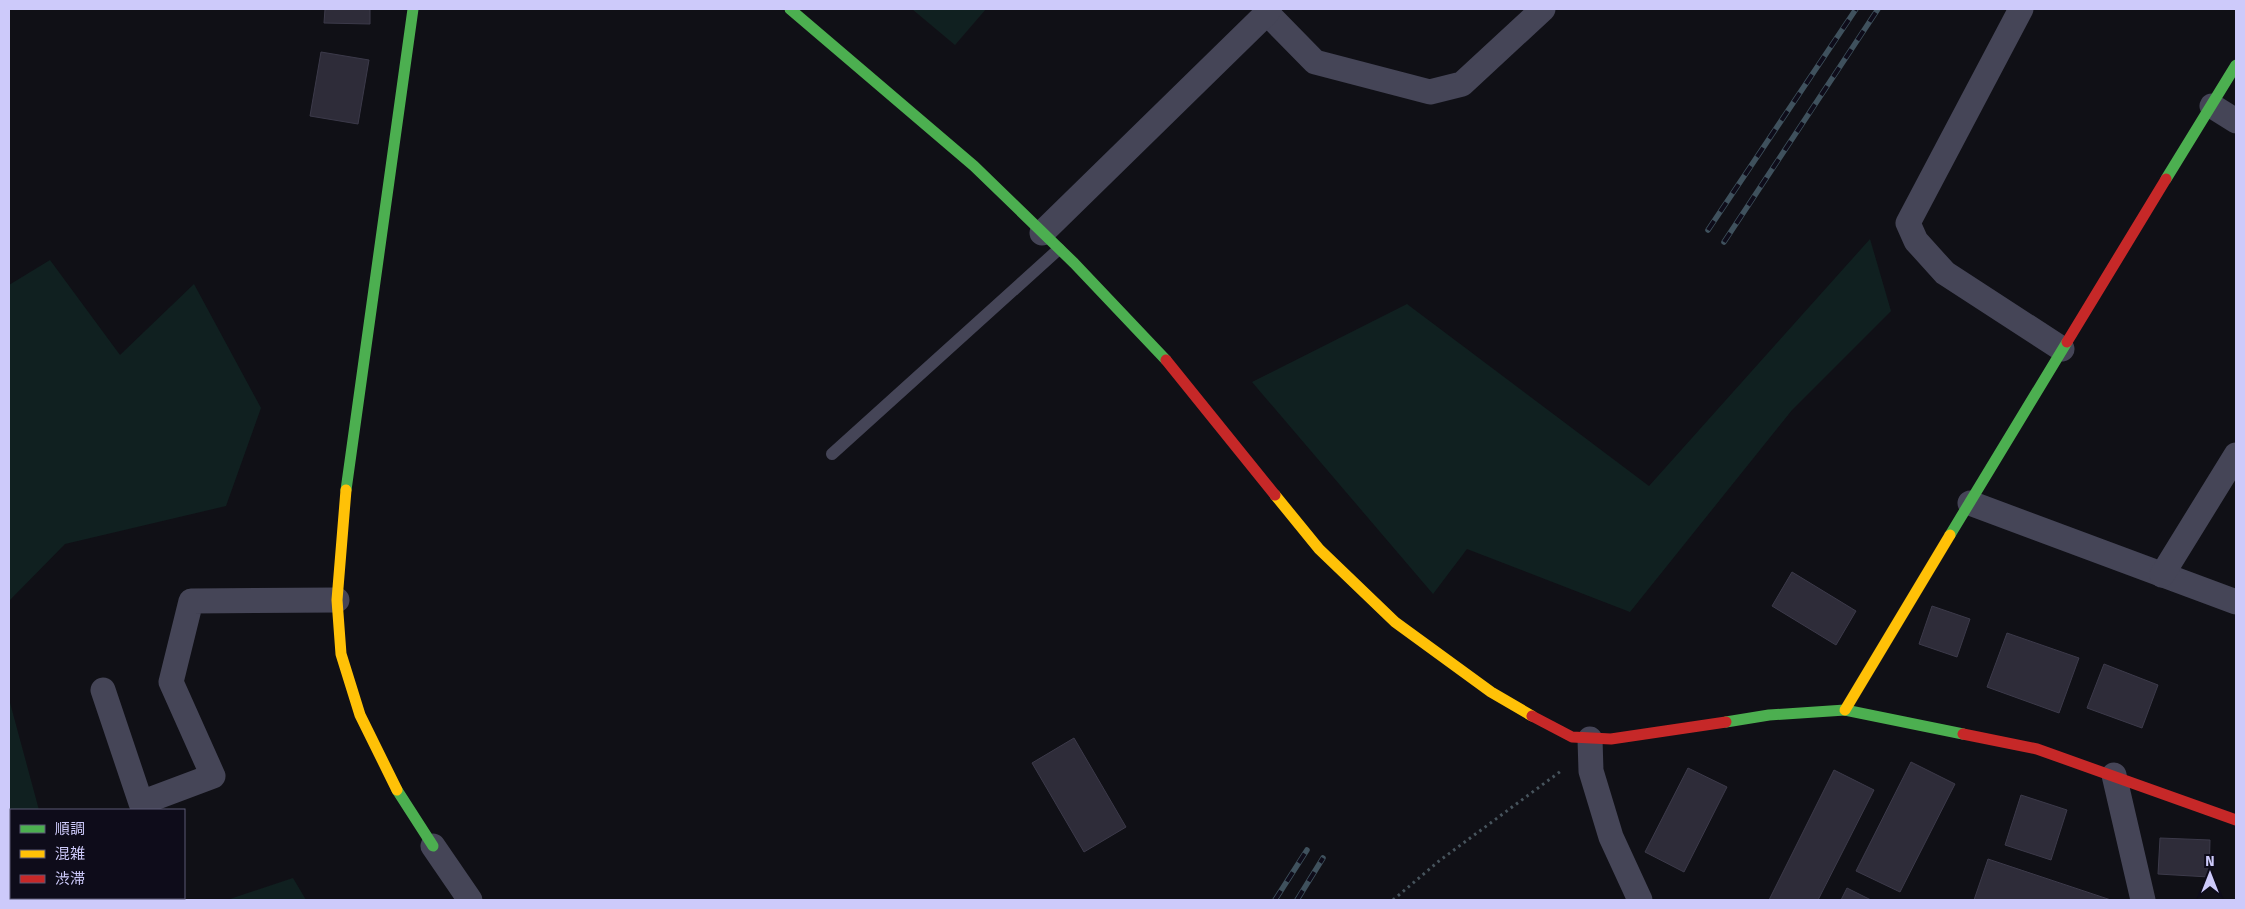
<svg xmlns="http://www.w3.org/2000/svg" width="2245" height="909" viewBox="0 0 2245 909" font-family="'Fira Sans','Noto Sans JP',sans-serif">
<rect width="100%" height="100%" fill="#101016"/>
<g fill="#102020">
<polygon points="912,9 986,9 955,45"/>
<polygon points="1870,239 1891,311 1792,410 1630,612 1467,549 1433,594 1252,382 1407,304 1649,486"/>
<polygon points="50,260 120,355 194,284 261,408 226,506 65,544 9,601 9,285"/>
<polygon points="9,699 39,810 11,810 11,898 83,898 89,900 9,900"/>
<polygon points="293,878 306,900 227,900"/>
</g>
<g fill="#2e2c39" stroke="#3c3a4a">
<polygon points="325,9 370,9 370,24 324,23"/>
<polygon points="321,52 369,60 358,124 310,116"/>
<polygon points="1792,572 1856,611 1836,645 1772,606"/>
<polygon points="1932,606 1970,619 1957,657 1919,644"/>
<polygon points="2007,633 2079,658 2059,713 1987,687"/>
<polygon points="2104,664 2158,685 2142,728 2087,708"/>
<polygon points="1074,738 1126,827 1084,852 1032,763"/>
<polygon points="1911,762 1955,784 1900,892 1856,871"/>
<polygon points="1688,768 1727,787 1684,872 1645,852"/>
<polygon points="1834,770 1874,790 1818,900 1769,900"/>
<polygon points="2021,795 2067,810 2051,860 2005,845"/>
<polygon points="2160,838 2210,840 2209,877 2158,874"/>
<polygon points="1988,859 2111,900 1974,900"/>
<polygon points="1847,888 1871,900 1841,900"/>
</g>
<g fill="none" stroke-linecap="round" stroke-linejoin="round">
<polyline stroke="#47545d" stroke-width="3" stroke-dasharray="2.5 4" stroke-linecap="butt" points="1393,900 1439,861 1561,771"/>
<polyline stroke="#454557" stroke-width="12" points="832,454 1059,249"/>
<g stroke="#454557" stroke-width="25">
<polyline points="2021,9 1908,223 1916,241 1945,273 2062,349"/>
<polyline points="1267,13 1315,62 1430,92 1462,84 1543,9"/>
<polyline points="2212,106 2236,121"/>
<polyline points="1042,233 1267,13 1269,9"/>
<polyline points="1970,503 2236,602"/>
<polyline points="2162,575 2236,455"/>
<polyline points="103,690 141,803 213,776 171,682 191,601 337,600"/>
<polyline points="1590,739 1591,771 1611,837 1640,900"/>
<polyline points="2114,775 2143,900"/>
<polyline points="433,846 470,900"/>
</g>
<g stroke="#4caf50" stroke-width="11">
<polyline points="790,9 974,166 1074,263 1166,360"/>
<polyline points="2166,179 2236,65"/>
<polyline points="346,490 413,9"/>
<polyline points="1950,535 2067,342"/>
<polyline points="1726,722 1769,715 1845,710 1963,734"/>
<polyline points="397,790 433,846"/>
</g>
<g stroke="#ffc107" stroke-width="11">
<polyline points="346,490 337,600 341,654 360,715 397,790"/>
<polyline points="1275,495 1319,549 1395,622 1491,692 1532,716"/>
<polyline points="1845,710 1950,535"/>
</g>
<g stroke="#c62828" stroke-width="11">
<polyline points="2067,342 2166,179"/>
<polyline points="1166,360 1275,495"/>
<polyline points="1532,716 1572,737 1611,739 1726,722"/>
<polyline points="1963,734 2037,749 2236,820"/>
</g>
<defs>
<g id="rail">
<polyline points="1708,230 1856,9"/>
<polyline points="1724,242 1878,9"/>
<polyline points="1275,900 1307,850"/>
<polyline points="1297,900 1323,858"/>
</g>
</defs>
<use href="#rail" stroke="#3f515d" stroke-width="5.5"/>
<use href="#rail" stroke="#0e0c1a" stroke-width="4" stroke-dasharray="11" stroke-linecap="butt"/>
</g>
<rect width="2245" height="909" fill="none" stroke="#cdcafa" stroke-width="20"/>
<rect x="10" y="809" width="175" height="90" fill="#0e0c1a" stroke="#5a5874"/>
<rect x="20" y="825" width="25" height="8" fill="#4caf50" stroke="#5a5874"/>
<text x="55" y="834" font-size="15" fill="#cdcafa">順調</text>
<rect x="20" y="850" width="25" height="8" fill="#ffc107" stroke="#5a5874"/>
<text x="55" y="859" font-size="15" fill="#cdcafa">混雑</text>
<rect x="20" y="875" width="25" height="8" fill="#c62828" stroke="#5a5874"/>
<text x="55" y="884" font-size="15" fill="#cdcafa">渋滞</text>
<g transform="translate(2210 874)" stroke="#0e0c1a" stroke-width="4" paint-order="stroke">
<path d="M0-4L9 19L0 12L-9 19Z" fill="#cdcafa"/>
<text y="-8" font-size="14" font-weight="bold" text-anchor="middle" fill="#cdcafa">N</text>
</g>
</svg>
